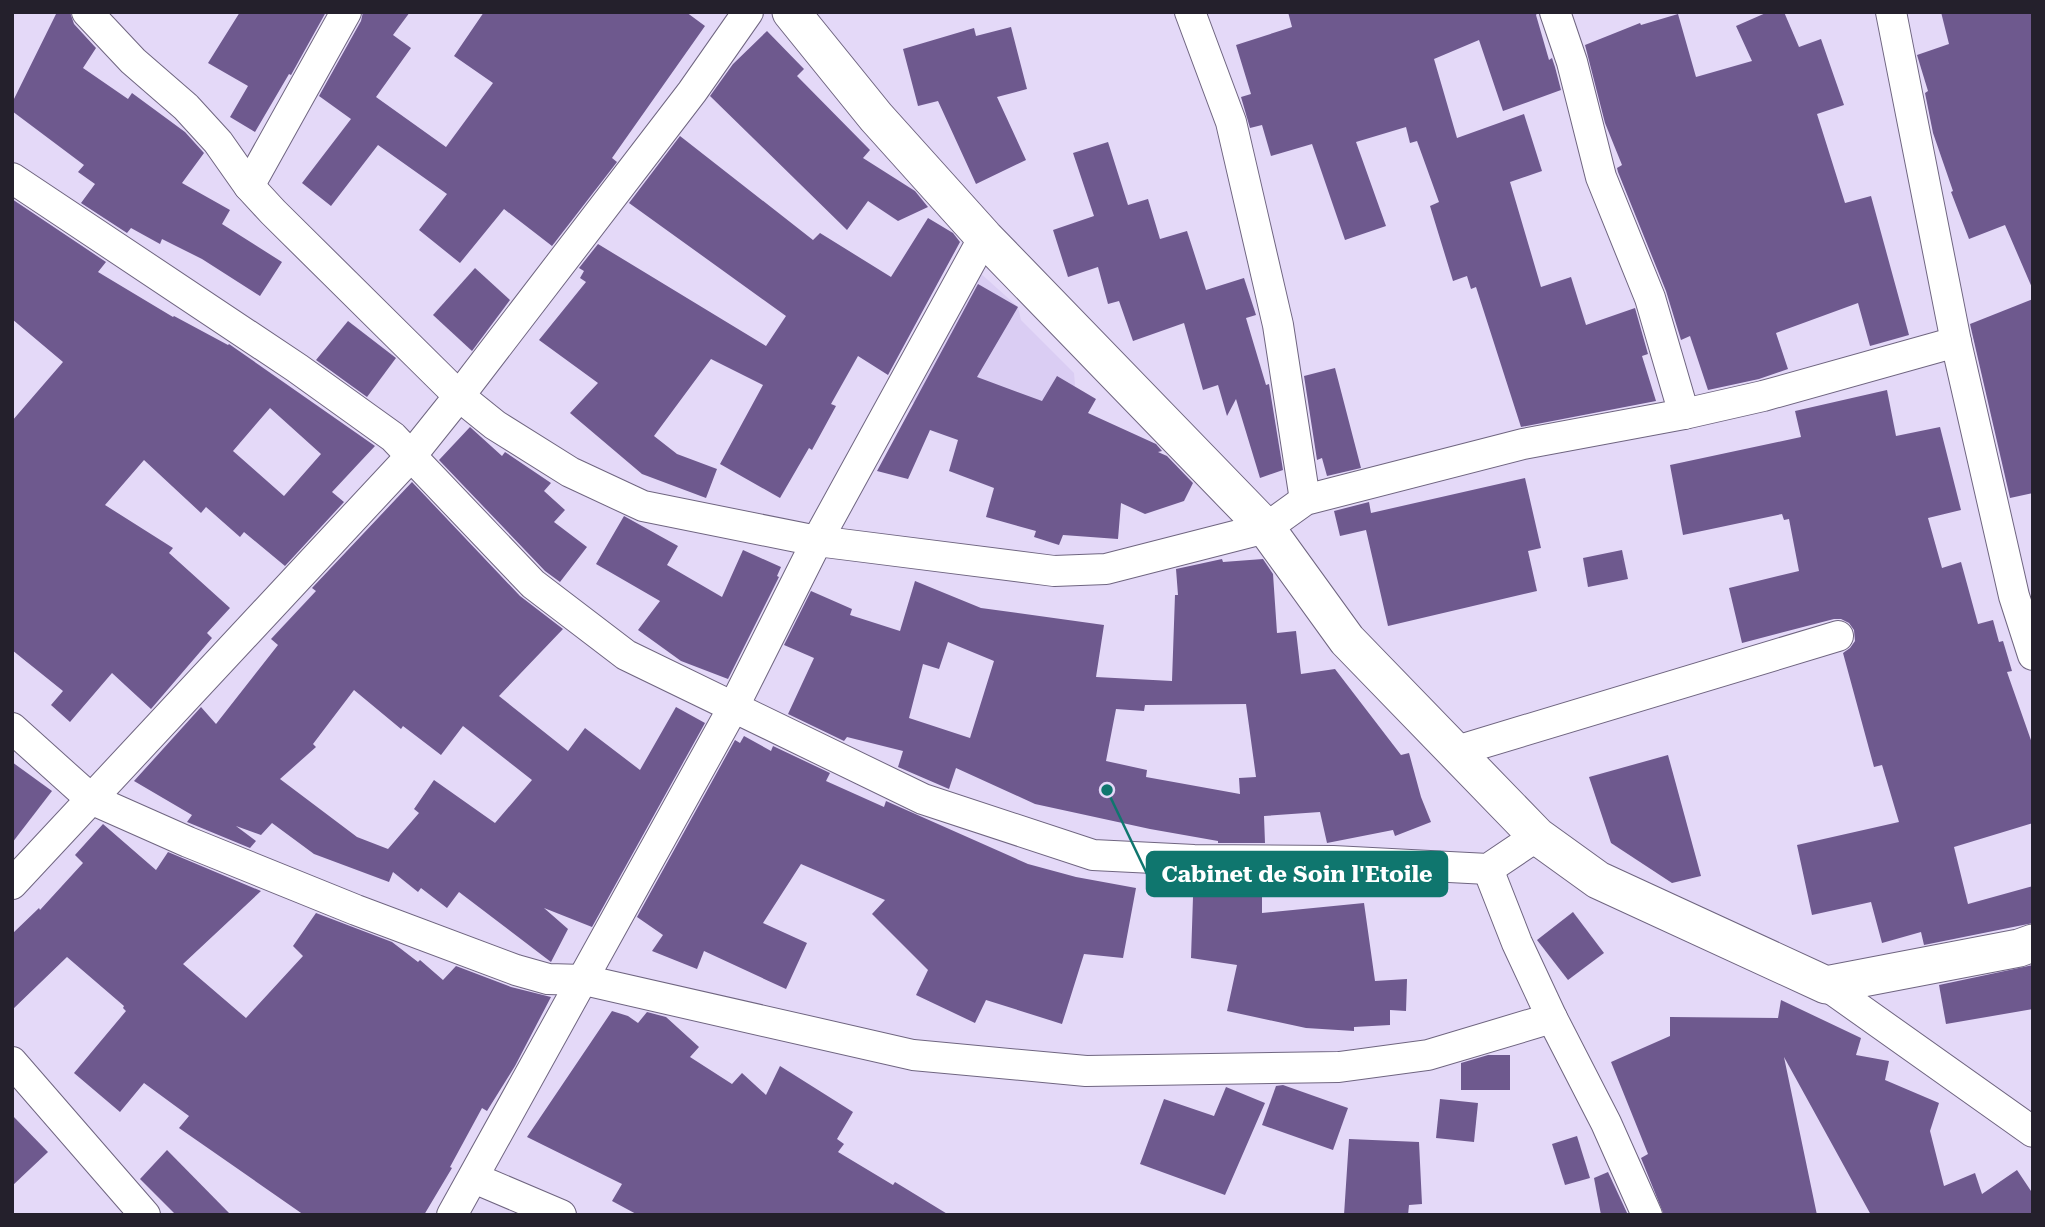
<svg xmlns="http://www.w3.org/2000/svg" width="2045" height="1227" viewBox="0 0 2045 1227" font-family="'Roboto Serif',serif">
<rect width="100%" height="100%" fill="#e4d9f8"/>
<polygon fill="#dacdf3" points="979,272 1018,307 1021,320 1074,373 1075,385 1062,406 1044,451 908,401"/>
<g fill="#6e598e" fill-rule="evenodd">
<polygon points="57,12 70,12 74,24 96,48 83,68 128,99 132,93 185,132 204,153 182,183 230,210 222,224 282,262 260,296 202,259 162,239 160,244 131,228 127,233 81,203 95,184 78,172 84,165 12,111 12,103"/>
<polygon points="240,12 326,12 291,75 289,74 255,132 230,117 248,86 208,63"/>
<polygon points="363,12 410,12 393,35 411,48 376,97 446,147 493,83 454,56 484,12 686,12 705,26 612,158 617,162 552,246 504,209 460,263 419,230 447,194 378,145 331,206 302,183 351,119 319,96 361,21"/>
<polygon points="1288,12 1538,12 1536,15 1549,60 1552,58 1555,67 1561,90 1503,111 1479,40 1434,59 1457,138 1524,114 1542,171 1510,182 1541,287 1571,277 1586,325 1635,308 1648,354 1642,356 1656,401 1521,427 1476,287 1471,289 1467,276 1453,281 1430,206 1439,202 1417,141 1410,143 1406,127 1356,142 1386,226 1345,240 1312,144 1271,156 1262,125 1250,128 1241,97 1251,94 1236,45 1292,27"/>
<polygon points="1768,12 1784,12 1799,47 1821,39 1844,105 1817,114 1845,203 1871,196 1909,335 1870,346 1858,303 1776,333 1788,369 1759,379 1708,390 1690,336 1681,340 1666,291 1618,172 1617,168 1622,165 1605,123 1585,45 1640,23 1641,25 1678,14 1696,77 1752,61 1736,26"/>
<polygon points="1941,12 2033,12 2033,290 2005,225 1969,239 1951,192 1953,191 1933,133 1925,93 1928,91 1917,55 1949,44"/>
<polygon points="1011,27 1027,89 997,97 1026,160 976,184 938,101 918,106 903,49 974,28 976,36"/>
<polygon points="767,31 804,69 797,76 870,150 863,158 915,191 928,207 898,221 868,201 847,230 710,96 733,64"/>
<polygon points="680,136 813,240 820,233 891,277 928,218 953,233 960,242 888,375 858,356 831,404 836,406 812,450 809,448 780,498 720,464 763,385 711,359 654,436 677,454 717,469 706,498 642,474 570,413 598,383 539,340 586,282 580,278 584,271 579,268 598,244 766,346 786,316 629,203"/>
<polygon points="1108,142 1128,205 1148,199 1160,239 1187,231 1206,290 1244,278 1256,315 1246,318 1266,385 1269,384 1283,470 1260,478 1236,399 1227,416 1218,385 1203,390 1184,323 1133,341 1119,301 1108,304 1098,267 1068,277 1053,230 1094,216 1073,153"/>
<path d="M12,199L106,262L98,272L173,317L174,316L228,345L229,344L375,446L332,492L344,502L285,566L244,532L240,537L206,507L201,513L144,460L105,505L173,548L169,553L230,608L207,633L212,638L151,709L112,673L70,722L51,705L63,691L12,650V421L63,362L12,319ZM270,408L321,454L284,496L233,451Z"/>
<polygon points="475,268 510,300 472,351 433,315"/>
<polygon points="978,284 1018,307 977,377 1042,401 1057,376 1096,399 1088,413 1156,444 1162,451 1158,452 1167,456 1193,483 1184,501 1145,514 1121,503 1118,539 1063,535 1059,545 1034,537 1036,531 986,517 994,488 949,471 958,440 930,430 908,479 877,471"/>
<polygon points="2033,299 2033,493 2010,498 1970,324"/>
<polygon points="348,321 396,358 367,397 316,360"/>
<polygon points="1335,368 1361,468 1327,476 1322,458 1317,460 1304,376"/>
<polygon points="1887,390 1896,436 1940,427 1961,510 1928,518 1942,568 1961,562 1978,624 1993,620 1999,642 2003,641 2012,671 2007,672 2033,746 2033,823 1954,847 1968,904 2033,886 2033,923 1924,945 1921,932 1882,943 1871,902 1812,915 1797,845 1899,822 1882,765 1874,767 1843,653 1850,648 1855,641 1854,630 1849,623 1841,619 1834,619 1742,643 1729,588 1799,571 1789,519 1784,520 1782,514 1683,535 1670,465 1801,437 1795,411"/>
<polygon points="470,427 502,456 505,452 551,483 544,491 565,510 554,522 587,547 560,582 545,571 439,460"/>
<polygon points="1525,478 1541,548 1528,551 1537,591 1388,626 1366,530 1340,536 1334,511 1369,502 1371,513"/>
<path d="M412,482L520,596L563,629L499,696L568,751L585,728L640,770L676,707L705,723L592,927L544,908L568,929L551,962L459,892L447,908L421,888L418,892L393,872L389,882L314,854L272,823L261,835L236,826L256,841L250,848L187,822L192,815L134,781L201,707L216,724L278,645L271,639L316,591L312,588ZM354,690L401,729L403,726L441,755L463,726L532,780L495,823L434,780L414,809L419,813L388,849L357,837L280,779L316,747L313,744Z"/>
<polygon points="624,516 678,546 667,565 722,597 743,550 781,567 777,576 779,577 728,679 681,661 638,630 660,601 596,564"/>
<polygon points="1622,550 1628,579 1588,587 1583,558"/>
<path d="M1222,559L1223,562L1263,559L1273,574L1277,633L1296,631L1301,674L1335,669L1401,755L1409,753L1421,797L1431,822L1395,836L1393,830L1327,843L1320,812L1264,816L1265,843H1218V841L1150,829L1035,804L956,768L949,789L898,767L903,751L847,737L844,741L788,714L814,658L784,645L811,591L852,609L850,615L900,631L915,581L981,608L1104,625L1096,677L1172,681L1175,595H1178L1176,569ZM948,642L994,661L970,738L909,718L923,664L939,669ZM1246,704L1256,777L1239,778L1240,794L1146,777L1147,770L1106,761L1116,709L1144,711L1145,705Z"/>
<polygon points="744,736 771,751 773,746 830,773 826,781 884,807 886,801 1028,864 1076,877 1136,888 1123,958 1084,954 1062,1024 986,1000 975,1023 916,995 928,970 872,914 885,900 801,864 763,923 807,943 786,989 704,951 697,969 652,951 663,935 637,917 735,740 740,743"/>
<polygon points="1668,755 1701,876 1672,883 1611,843 1589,777"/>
<polygon points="12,762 52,791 12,843"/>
<polygon points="103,824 156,870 168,852 261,891 183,964 246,1018 303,956 293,946 316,913 392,942 418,962 420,960 443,980 456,966 511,987 551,997 515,1066 487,1111 482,1108 450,1167 452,1168 424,1215 304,1215 179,1128 189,1116 144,1083 120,1112 74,1073 126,1011 123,1008 124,1006 67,957 12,1010 12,934 39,908 40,910 83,863 75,855"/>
<polygon points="1262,892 1262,913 1364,903 1375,981 1407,979 1406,1011 1390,1010 1390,1025 1354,1027 1354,1031 1306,1028 1227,1011 1237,965 1191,958 1193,897"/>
<polygon points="1573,912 1604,953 1568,980 1537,940"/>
<polygon points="2033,965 2033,1009 1946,1024 1939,985"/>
<polygon points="1781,1000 1861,1038 1856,1055 1889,1061 1885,1080 1939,1103 1930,1131 1944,1186 1975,1173 1982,1194 2017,1170 2033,1194 2033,1215 1871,1215 1784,1057 1817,1215 1664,1215 1641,1158 1648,1154 1611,1062 1670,1036 1670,1017 1778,1018"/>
<polygon points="612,1011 628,1016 638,1023 647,1012 666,1017 699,1047 690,1057 732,1084 742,1073 766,1095 780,1066 853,1112 837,1139 844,1144 838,1152 893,1185 895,1182 949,1215 638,1215 612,1201 622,1184 527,1137"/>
<polygon points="1488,1055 1510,1055 1510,1090 1461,1090 1461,1063"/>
<polygon points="1283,1085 1348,1108 1333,1150 1262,1125 1276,1086"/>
<polygon points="1226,1087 1265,1103 1225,1195 1140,1164 1164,1099 1214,1116"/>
<polygon points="1440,1099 1478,1103 1474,1142 1436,1138"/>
<polygon points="12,1115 48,1152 12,1186"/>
<polygon points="1577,1136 1590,1178 1565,1185 1552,1144"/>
<polygon points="1349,1139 1419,1142 1422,1204 1409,1205 1408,1215 1344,1215"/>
<polygon points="167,1150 231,1215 176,1215 140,1179"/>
<polygon points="1608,1172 1628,1215 1601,1215 1594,1178"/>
</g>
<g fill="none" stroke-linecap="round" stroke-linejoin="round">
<defs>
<g id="minor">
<polyline points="87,12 133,61 186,107 218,142 249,186 273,212 459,396 495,425 570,472 643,506 817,541 1054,571 1106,569 1266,528 1305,500 1523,444 1684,414 1763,396 1956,342"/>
<polyline points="1190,12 1231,122 1278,325 1305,500"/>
<polyline points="1555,12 1572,62 1601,177 1650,298 1684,414"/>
<polyline points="1891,12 1956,342 2014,596 2033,655"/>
<polyline points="12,178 297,368 393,437 533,584 626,655 923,799 1093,855 1194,860 1333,861 1488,869 1537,836"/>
<polyline points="249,186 346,12"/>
<polyline points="12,728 91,799 188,842 356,910 516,970 548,979 584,980 913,1055 1086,1071 1339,1067 1428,1055 1552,1018"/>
<polyline points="1453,752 1838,636"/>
<polyline points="1488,869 1517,943 1552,1018 1606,1123 1647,1215"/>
<polyline points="12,884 411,456 459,396 692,92 748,12"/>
<polyline points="1826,985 2033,1132"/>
<polyline points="12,1062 145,1215"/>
<polyline points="474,1178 561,1215"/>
<polyline points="452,1215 733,708 817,541 984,237"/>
</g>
<polyline id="tertiary" points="791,12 876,117 984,237 1266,528 1347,640 1537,836 1598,880 1826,985 2019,948 2033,943"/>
</defs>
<use href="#minor" stroke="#6f6580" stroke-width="32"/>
<use href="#tertiary" stroke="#6f6580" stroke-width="39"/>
<use href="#minor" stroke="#fff" stroke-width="30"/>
<use href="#tertiary" stroke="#fff" stroke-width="37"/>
</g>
<path fill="none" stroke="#0f766e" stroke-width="2.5" d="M1107 790L1147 874"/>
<circle fill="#0f766e" stroke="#e4d9f8" stroke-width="2.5" cx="1107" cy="790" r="7"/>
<rect fill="#0f766e" stroke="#0f766e" stroke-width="2.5" x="1147" y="852" width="300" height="44" rx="7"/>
<g font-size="23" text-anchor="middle" font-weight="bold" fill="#fff">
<text x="1297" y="882">Cabinet de Soin l'Etoile</text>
</g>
<rect width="2045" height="1227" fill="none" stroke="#24202c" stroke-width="28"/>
</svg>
